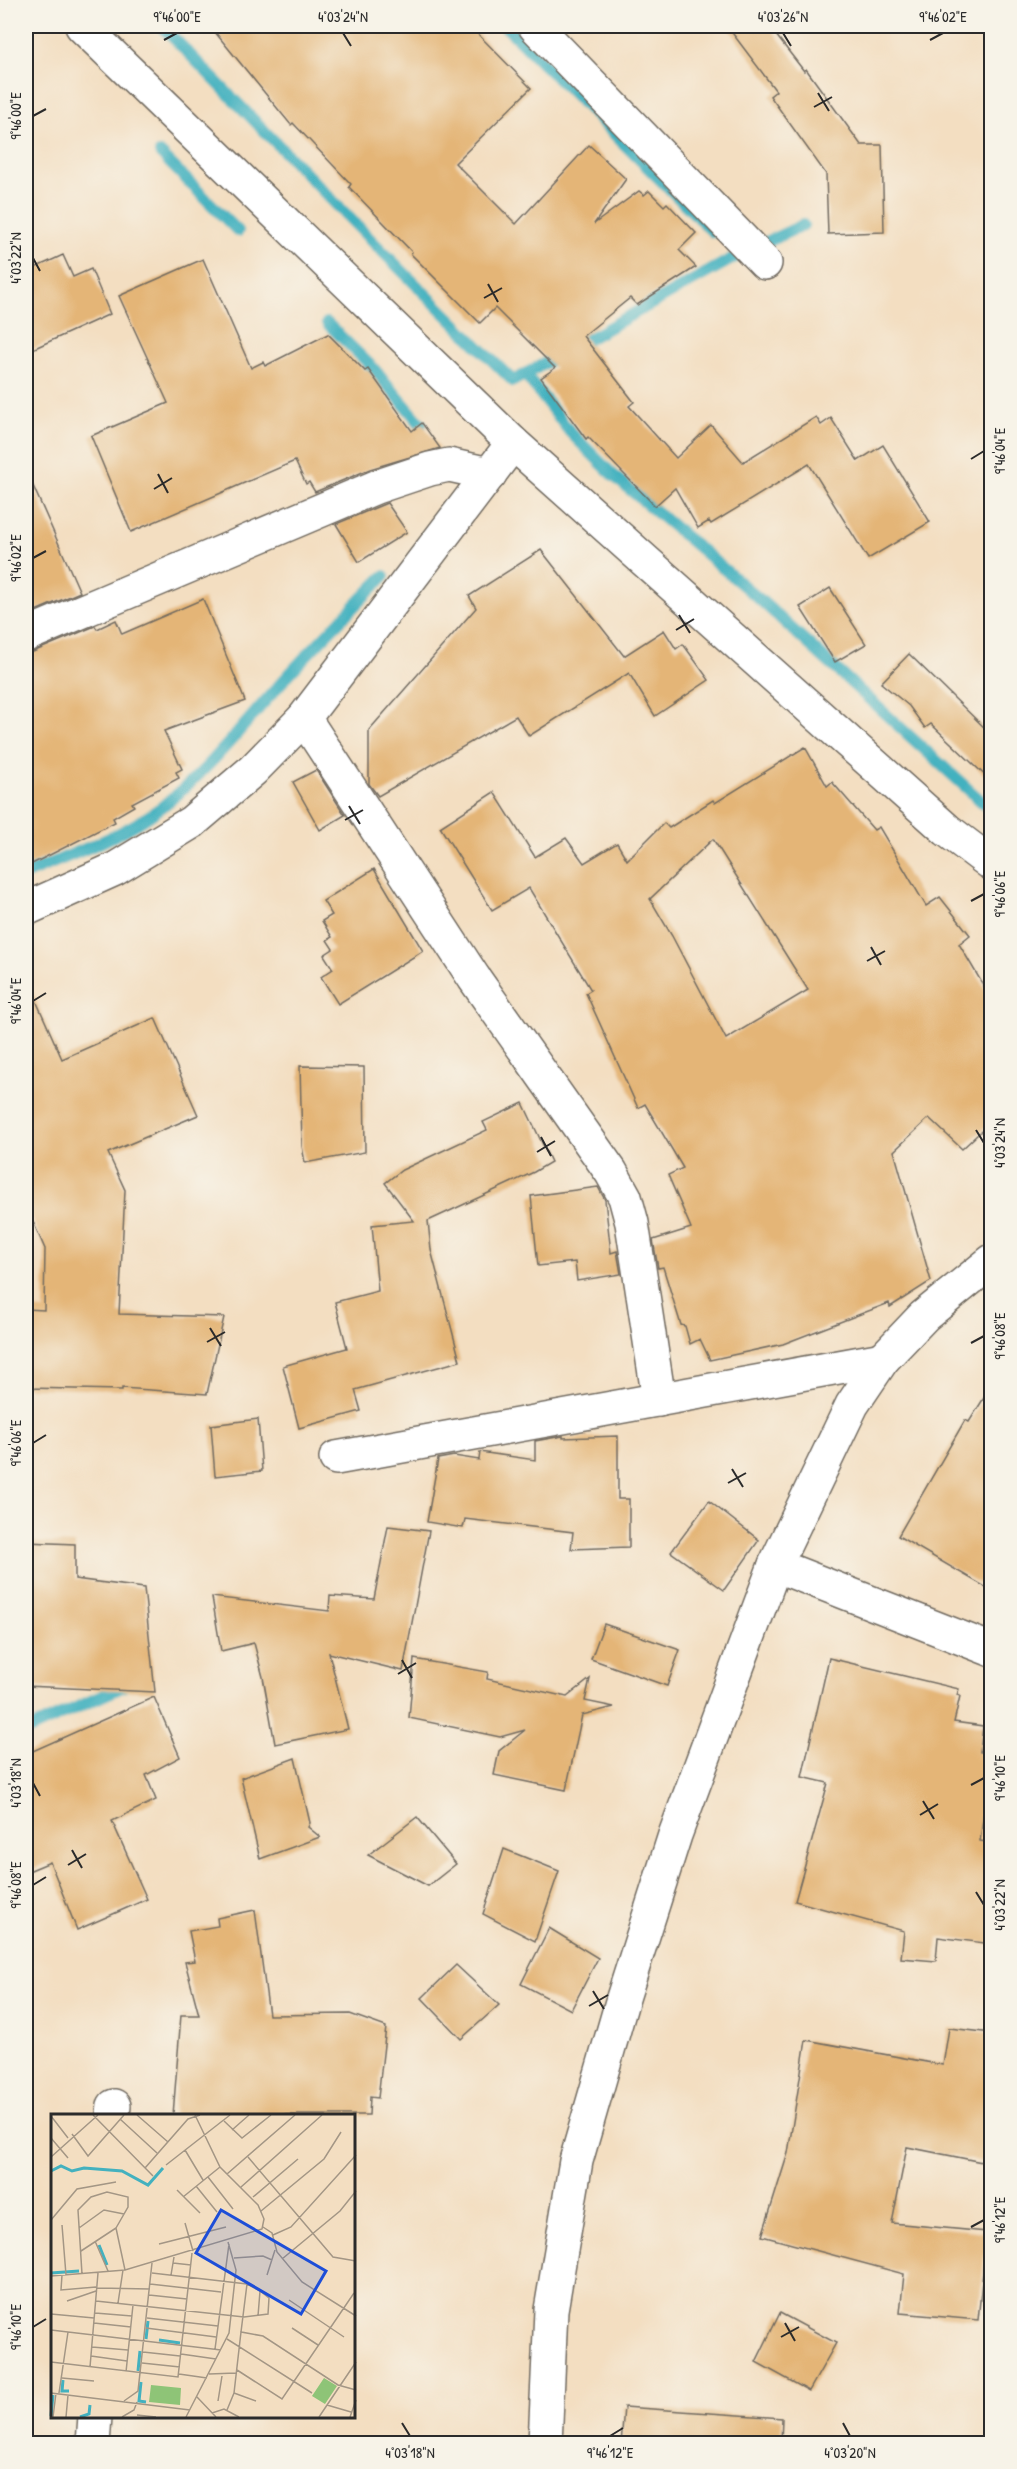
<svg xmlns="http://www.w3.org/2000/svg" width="1017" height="2469" viewBox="0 0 1017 2469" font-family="'Patrick Hand',sans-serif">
<rect width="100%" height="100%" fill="#f7f3e8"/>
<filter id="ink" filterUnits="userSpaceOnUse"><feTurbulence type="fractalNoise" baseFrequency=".0167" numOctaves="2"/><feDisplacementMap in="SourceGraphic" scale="12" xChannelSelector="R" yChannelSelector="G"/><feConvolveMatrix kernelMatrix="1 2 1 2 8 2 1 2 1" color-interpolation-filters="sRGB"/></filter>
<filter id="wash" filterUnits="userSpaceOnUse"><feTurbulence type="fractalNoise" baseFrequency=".008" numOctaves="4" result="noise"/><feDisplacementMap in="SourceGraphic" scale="24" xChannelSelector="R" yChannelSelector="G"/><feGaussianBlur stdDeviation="1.35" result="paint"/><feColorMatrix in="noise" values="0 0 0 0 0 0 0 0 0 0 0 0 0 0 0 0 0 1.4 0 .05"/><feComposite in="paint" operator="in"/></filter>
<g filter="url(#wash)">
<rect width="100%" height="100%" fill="#f3dec1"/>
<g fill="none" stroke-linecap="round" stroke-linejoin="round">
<g stroke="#43b1bf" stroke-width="12">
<polyline points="162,26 367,236 513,381 737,256 803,225"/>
<polyline points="505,26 713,232"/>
<polyline points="160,153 238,231"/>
<polyline points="327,323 373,368 421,424"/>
<polyline points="525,374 570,432 615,477 757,597 992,811"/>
<path d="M26,874C67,856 111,841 149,816C198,783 235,735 274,691C309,651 347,614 384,576"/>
<polyline points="26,1731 128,1684"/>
</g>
</g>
<g id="blocks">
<g fill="#e4b577" fill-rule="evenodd">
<polygon points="210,26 470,26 531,88 455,163 516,224 589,145 626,179 594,224 639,191 644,195 649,191 664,206 667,203 696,233 679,250 696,267 637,305 630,298 583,336 634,402 629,406 676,458 711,425 743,462 816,417 821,425 831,418 858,461 883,445 930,522 868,559 809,464 711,524 709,521 698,528 675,488 655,506 588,437 586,439 541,378 555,368 495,308 480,323 411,254 412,252 349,187 351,184 293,123 291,125"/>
<polygon points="727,26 769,26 804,71 806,69 861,145 882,145 884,232 828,234 826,174 770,96 776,91"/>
<polygon points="63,255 73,277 91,269 110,314 26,352 26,272"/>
<polygon points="203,259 251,368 263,362 265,366 328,334 365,371 368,369 412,431 422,423 440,448 370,469 315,492 309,482 306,484 295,461 131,532 91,436 168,403 119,296"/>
<polygon points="26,470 80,592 26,615"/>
<polygon points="387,503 407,532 359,562 336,524"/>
<polygon points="541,550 624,656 664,630 676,649 683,644 709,680 655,716 629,673 529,736 516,716 378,796 369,784 369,730 476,608 469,596"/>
<polygon points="830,588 866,644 835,662 800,607"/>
<polygon points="203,599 245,701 164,731 182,769 176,772 179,778 132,803 134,806 113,818 115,822 26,867 26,653 33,652 95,626 97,629 116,620 122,634"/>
<polygon points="909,654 992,735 992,782 931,724 925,728 909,706 881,683"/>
<path d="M805,747L827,786L832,782L874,830L879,827L926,906L940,897L970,935L959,944L992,1000V1121L962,1149L929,1118L894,1151L931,1281L890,1307L889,1303L783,1344L710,1360L700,1339L690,1344L685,1326L681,1325L663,1267L658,1268L653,1240L691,1228L668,1175L683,1168L645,1104L638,1108L586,993L591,990L529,888L492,910L440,827L494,792L535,857L566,838L584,863L617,843L627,860L664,823L669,828L713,800L715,803ZM713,839L808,990L726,1039L672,936L650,899Z"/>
<polygon points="316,770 345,815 320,830 293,782"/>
<polygon points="374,869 423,951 338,1004 321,977 333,969 324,955 333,949 327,940 332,937 322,921 332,915 323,901"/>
<polygon points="26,978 62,1059 155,1018 198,1115 108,1153 125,1190 119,1314 224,1317 207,1394 122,1388 122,1390 26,1388 26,1309 44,1310 45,1249 26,1206"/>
<polygon points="300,1066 364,1067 365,1152 305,1163 302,1146"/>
<polygon points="523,1103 551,1162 534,1172 428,1221 431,1250 460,1361 355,1390 361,1411 299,1428 283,1366 347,1348 335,1302 378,1291 372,1225 414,1221 385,1183 402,1170 487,1130 483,1122"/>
<polygon points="598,1187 605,1200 611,1253 617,1251 621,1274 577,1281 575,1262 538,1266 531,1196"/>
<polygon points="992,1385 992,1591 898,1536 965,1420 969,1422"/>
<polygon points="258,1419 262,1471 215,1476 211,1425"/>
<polygon points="563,1436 563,1438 618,1436 618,1499 629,1499 629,1547 571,1549 573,1532 465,1519 463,1528 427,1522 438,1459 454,1456 479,1460 480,1452 535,1460 535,1441"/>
<polygon points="709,1501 759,1540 724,1590 671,1552"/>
<polygon points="388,1526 429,1531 403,1671 329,1653 348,1729 275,1744 263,1677 254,1643 221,1651 212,1597 329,1611 330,1596 374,1599"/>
<polygon points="26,1542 75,1544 75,1579 144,1588 155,1692 26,1686"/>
<polygon points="604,1624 680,1650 667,1686 591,1659"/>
<polygon points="829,1658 959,1689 957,1695 960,1696 954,1722 983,1726 980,1752 992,1754 980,1841 986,1842 986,1848 992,1849 992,1944 938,1937 936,1961 901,1958 904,1931 795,1901 828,1783 802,1777"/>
<polygon points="414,1659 488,1672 487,1679 567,1697 590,1679 585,1701 614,1707 582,1715 566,1790 494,1775 499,1751 525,1730 500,1737 409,1718"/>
<polygon points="154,1697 180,1757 146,1775 156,1800 112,1821 147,1899 77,1930 50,1862 26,1872 26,1754"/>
<polygon points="295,1758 310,1823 308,1827 320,1837 260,1859 241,1778"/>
<polygon points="417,1817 456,1864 428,1886 368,1855"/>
<polygon points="504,1849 559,1871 535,1941 483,1914"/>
<polygon points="255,1910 269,2015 350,2014 386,2027 378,2098 370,2097 369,2115 173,2115 181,2015 199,2015 185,1962 195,1961 189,1931 218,1926 217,1918"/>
<polygon points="549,1928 598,1958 571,2010 521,1984"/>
<polygon points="456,1965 499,2005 461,2039 422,1998"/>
<polygon points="949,2028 992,2033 992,2164 907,2147 892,2223 987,2232 978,2320 900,2313 904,2274 762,2236 788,2153 806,2040 943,2065"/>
<polygon points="780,2313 836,2343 809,2391 756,2362"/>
<polygon points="624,2407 782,2418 781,2444 621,2444"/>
</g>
</g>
</g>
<g filter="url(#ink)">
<use href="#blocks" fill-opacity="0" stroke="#716a60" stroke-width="1.5"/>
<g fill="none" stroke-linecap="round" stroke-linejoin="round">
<defs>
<g id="minor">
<polyline points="535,26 765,263"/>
<polyline points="26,635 376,487 430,469 449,465 490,474"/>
<polyline points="304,718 474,978 611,1172 625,1197 632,1223 659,1400"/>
<polyline points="26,909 115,869 192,822 253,770 304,718 513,443"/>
<polyline points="336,1458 883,1359"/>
<polyline points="775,1565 992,1650"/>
<polyline points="113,2115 114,2106"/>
<polyline points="93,2444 95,2416"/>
<polyline points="545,2444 551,2310 576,2161 623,1998 675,1835 775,1565 852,1405 883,1359 924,1316 992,1261"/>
</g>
<polyline id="major" points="82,26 513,443 947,830 992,864"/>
</defs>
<use href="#minor" stroke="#716a60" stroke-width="36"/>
<use href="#major" stroke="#716a60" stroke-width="36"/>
<use href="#minor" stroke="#fff" stroke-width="33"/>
<use href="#major" stroke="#fff" stroke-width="33"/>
</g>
</g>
<path fill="none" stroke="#2b2b2b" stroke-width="2" d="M343,33L351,46M783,33L791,46M164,40L177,33M930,40L943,33M818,93L829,111M814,107L832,97M33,116L46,109M33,258L40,271M488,284L498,302M484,298L502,288M971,459L984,451M158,474L168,493M154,489L172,478M33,558L46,551M679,615L690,633M676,630L694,619M349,806L360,824M345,820L363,810M971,901L984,894M871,947L881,965M867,961L885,951M33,1001L46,993M976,1130L984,1143M541,1137L551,1156M537,1152L555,1141M210,1328L221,1346M207,1342L225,1332M971,1343L984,1336M33,1443L46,1435M732,1469L743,1487M728,1483L746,1473M402,1660L412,1678M398,1674L416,1663M33,1783L40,1796M971,1785L984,1778M923,1801L934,1819M920,1815L938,1804M72,1850L82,1868M68,1865L86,1854M33,1885L46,1877M976,1892L984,1905M593,1991L604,2009M589,2006L608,1995M971,2227L984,2220M785,2323L795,2341M33,2327L46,2319M781,2337L799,2327M402,2423L410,2436M843,2423L850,2436M610,2436L623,2428"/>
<g transform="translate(51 2114)">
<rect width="304" height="304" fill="#f3dec1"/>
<path d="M273,264L286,272L274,290L261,282ZM100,271L130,274L129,291L98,288Z" fill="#8ec477"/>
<path fill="none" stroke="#43b1bf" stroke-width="3" d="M0,57L10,52L21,57L33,54L71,57L97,71L112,54M48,131L56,151M0,159L28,157M95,225L97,207M108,226L129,229M87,257L89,237M12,266L11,277H18M90,268L88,287L95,288M0,302L2,281M29,303L38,300L39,291"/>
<path fill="none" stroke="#a39685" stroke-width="1.5" d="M42,1L102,62M86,1L117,28M0,2L17,24M69,5L106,39M173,7L191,24L220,1M181,16L198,1M21,20L37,42L73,1M0,24L17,44M134,36L152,66M0,43L47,1M197,43L282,143L305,147M115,51L179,1M94,54L137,5L149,1M176,60L244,1M157,63L182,95M145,72L166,98M190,73L271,1M126,76L149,99M132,83L169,53M202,83L247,45M210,97L273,45L290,18M0,106L26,75L65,68M134,109L142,137M11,111L15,161M212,113L221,119L226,138L251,168L305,202M28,114L53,96L73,100M222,121L240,113L305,41M44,127L57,157M108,130L175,113M30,137L65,114M183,144L212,142L221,146M231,145L289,97L305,77M122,149L140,151M101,159L196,170L209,177L207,202M31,160L27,96L40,83L56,78L77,83V93L65,114L74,156M11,161L10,176L45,173M120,161L123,143M216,161L224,136M0,162L74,156L211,115L213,105L207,91L169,53L144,1M99,170L170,178M46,174L99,175M98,181L136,185M238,186L293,223M16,187L45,177M45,187L193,203L217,200L218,184L209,177M67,189L72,156M44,199L81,202M0,200L43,204M96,204L167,212M43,209L80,213M95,214L165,223M241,214L267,231M0,216L170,236M190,218L196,170M176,225L261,279M41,233L77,236M164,235L178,130M92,238L129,242M130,240L165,245M40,242L76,247M0,248L127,263L141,139M91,249L129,253M39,253L47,159M186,256L231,285L303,179M75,258L82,191M128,260L156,264M158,260L185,259M11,264L43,267M0,279L139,296M8,279L17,218M183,279L205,287M146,283L165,303M73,287L87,277L101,149M167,287L171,262M276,291L300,298M176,296L183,279L190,218L212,222L287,271L305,276M161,299L173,295L188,303M86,301L105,303M2,303L5,279M15,303L17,281M71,303L83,296L86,288M135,303L178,219L185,156L177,128M268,303L305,248M299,303L305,286"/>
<path fill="#1d4ed8" fill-opacity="0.15" stroke="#1d4ed8" stroke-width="3" d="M170,96L275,157L250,200L145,139Z"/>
<rect width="304" height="304" fill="none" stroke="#2b2b2b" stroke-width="3"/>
</g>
<rect width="1017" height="2469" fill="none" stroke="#f7f3e8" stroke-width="66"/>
<rect x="33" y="33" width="951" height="2403" fill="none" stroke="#2b2b2b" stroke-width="2"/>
<g font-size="15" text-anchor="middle" fill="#2b2b2b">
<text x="177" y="22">9°46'00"E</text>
<text x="343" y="22">4°03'24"N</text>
<text x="783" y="22">4°03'26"N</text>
<text x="943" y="22">9°46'02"E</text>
<text transform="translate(16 116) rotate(-90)" y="5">9°46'00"E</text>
<text transform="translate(16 258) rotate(-90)" y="5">4°03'22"N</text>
<text transform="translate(1000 451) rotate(-90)" y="5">9°46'04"E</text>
<text transform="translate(16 558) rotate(-90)" y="5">9°46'02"E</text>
<text transform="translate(1000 894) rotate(-90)" y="5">9°46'06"E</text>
<text transform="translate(16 1001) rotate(-90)" y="5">9°46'04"E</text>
<text transform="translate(1000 1143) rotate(-90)" y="5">4°03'24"N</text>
<text transform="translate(1000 1336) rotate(-90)" y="5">9°46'08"E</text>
<text transform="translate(16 1443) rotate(-90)" y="5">9°46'06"E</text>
<text transform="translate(1000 1778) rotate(-90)" y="5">9°46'10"E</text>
<text transform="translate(16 1783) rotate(-90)" y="5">4°03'18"N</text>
<text transform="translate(16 1885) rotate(-90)" y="5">9°46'08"E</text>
<text transform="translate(1000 1905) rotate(-90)" y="5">4°03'22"N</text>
<text transform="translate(1000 2220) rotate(-90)" y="5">9°46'12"E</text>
<text transform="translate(16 2327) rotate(-90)" y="5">9°46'10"E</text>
<text x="410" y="2458">4°03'18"N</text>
<text x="610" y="2458">9°46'12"E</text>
<text x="850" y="2458">4°03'20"N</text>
</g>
</svg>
